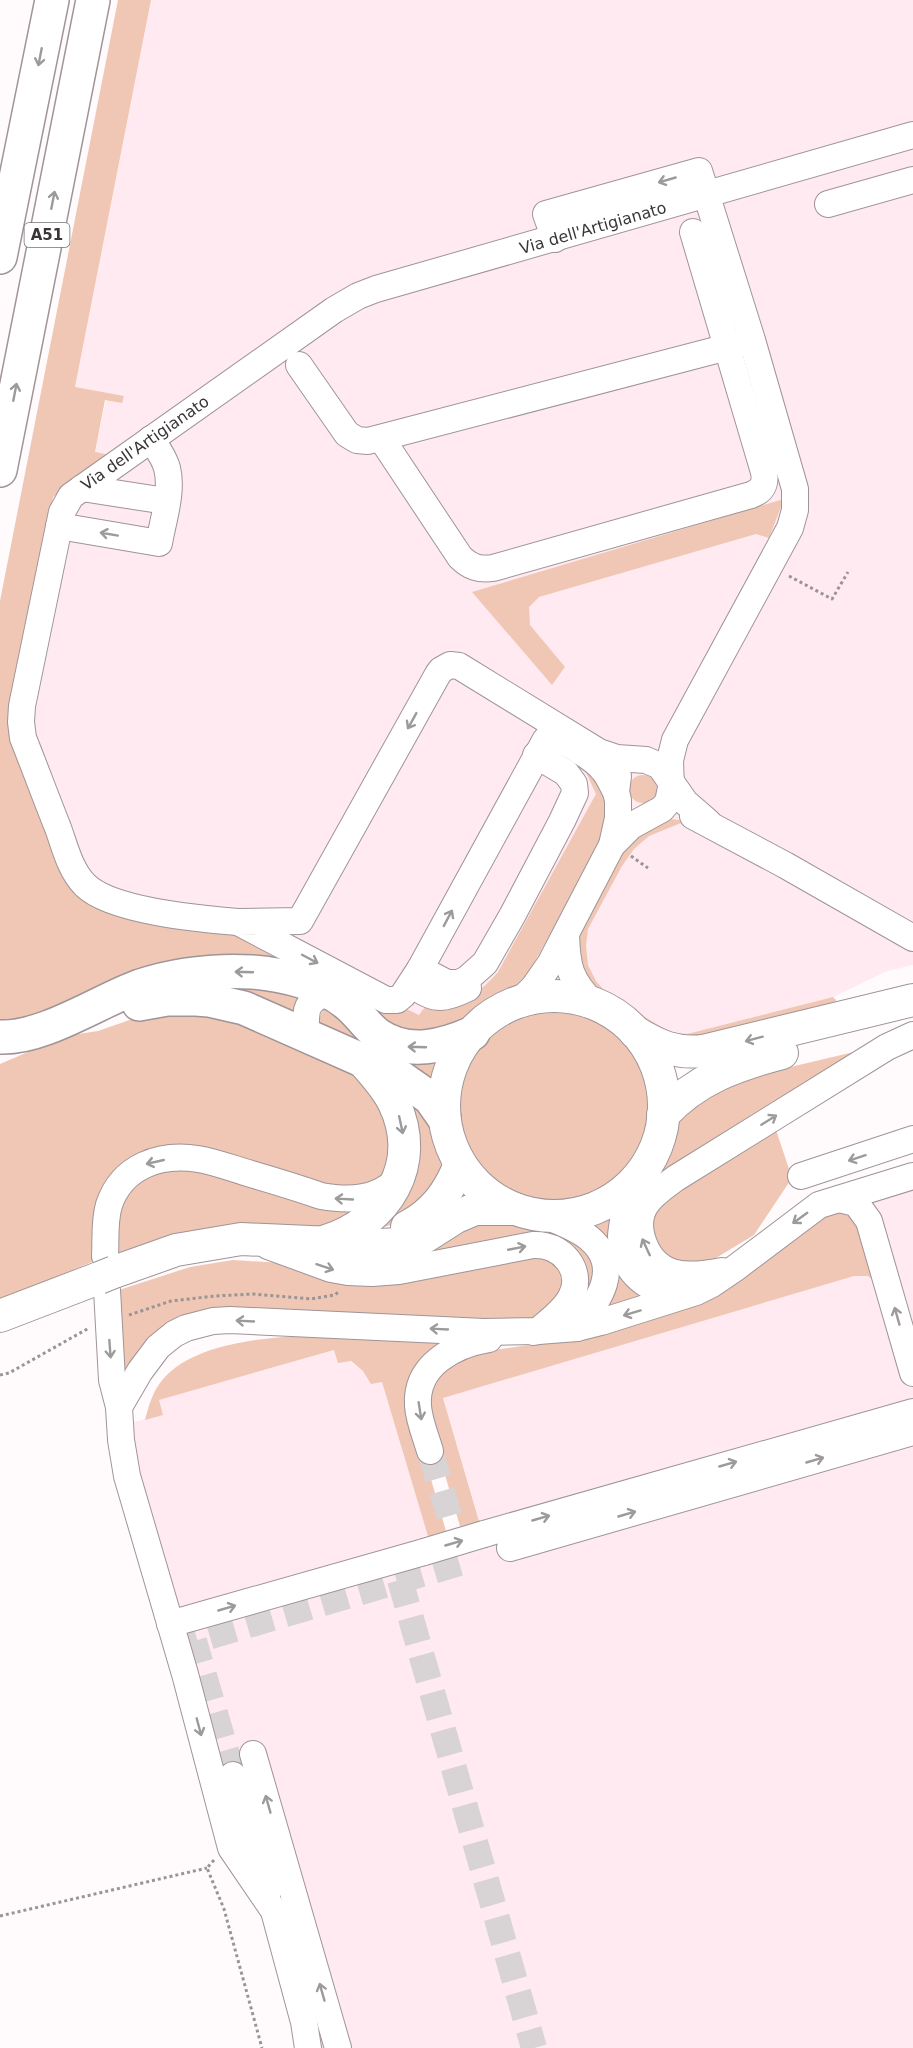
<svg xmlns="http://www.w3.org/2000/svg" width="913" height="2048" viewBox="0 0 913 2048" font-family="'DejaVu Sans',sans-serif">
<rect width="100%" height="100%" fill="#fffafc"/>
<g fill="#ffeaf1">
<polygon points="151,0 913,0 913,965 887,971 833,997 687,1034 670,1033 608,995 498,972 483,989 464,1000 420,1015 85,899 15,679 53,497 109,456 95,453 106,400 124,396 75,388"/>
<polygon points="913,1187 913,2048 304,2048 214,1752 136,1465 130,1423 162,1415 158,1400 334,1350 363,1371 382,1382 430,1543 481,1527 443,1398 856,1203"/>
</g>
<g fill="#efc7b4">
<path d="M118,0H151L75,387L124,396L122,403L105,400L95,452L110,455L53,497L15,679L68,879L253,935L419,1015L425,1007C458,1006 476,997 498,972L596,794L584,768L597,773L608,810L599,845L529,972L515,986L461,1029L408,1039L289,971L0,1029V601Z"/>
<polygon points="784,499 769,538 756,534 539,597 529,607 530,625 565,667 552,685 472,592"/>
<circle cx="643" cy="789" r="14"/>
<polygon points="671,819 686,821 649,836 634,849 622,866 588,929 586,946 588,965 596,981 608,995 670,1032 687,1034 833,997 836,1000 835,1004 699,1040 642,1029 627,1015 590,990 577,970 578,927 623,846 654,824"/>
<polygon points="222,981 309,995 298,1018 215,988"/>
<polygon points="334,1006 448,1052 439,1068 434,1083 320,1027 318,1020 323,1010"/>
<polygon points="205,1010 348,1066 391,1113 391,1171 353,1192 202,1151 125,1168 99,1259 0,1300 0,1064 65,1036 98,1031 147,1014"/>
<circle cx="553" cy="1106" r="96"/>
<polygon points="879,1046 642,1193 656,1174 675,1128 686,1111 732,1081"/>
<polygon points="397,1088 429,1114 439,1140 442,1169 435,1194 403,1222 371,1230 393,1209"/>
<polygon points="776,1130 792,1178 754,1235 706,1264 673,1264 651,1240 652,1208"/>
<path d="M177,1165L356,1207L345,1225L118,1261C116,1236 112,1202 132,1183C138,1177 167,1169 177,1165Z"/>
<polygon points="836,1211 850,1211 862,1220 874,1281 868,1276 854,1276 443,1398 481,1528 462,1533 424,1403 427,1387 464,1354 587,1337 816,1219"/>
<polygon points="612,1218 653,1298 601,1315 589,1228"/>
<polygon points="498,1221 535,1230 563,1229 590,1249 598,1283 577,1316 573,1252 408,1260 463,1226"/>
<polygon points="546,1250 570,1285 541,1317 512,1321 231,1311 124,1381 119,1290 190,1267 233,1260 282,1263"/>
<path d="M330,1335L451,1338L410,1407L448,1538L430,1543L382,1382L371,1384L363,1371L351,1361L338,1363L334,1350L159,1400L163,1415L145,1420C149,1405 153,1390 164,1378C199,1339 282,1336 330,1335Z"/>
</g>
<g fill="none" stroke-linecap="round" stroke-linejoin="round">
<g stroke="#d8d3d5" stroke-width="26" stroke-dasharray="26 13" stroke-linecap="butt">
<polyline points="400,1580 534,2048"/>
<polyline points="233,1775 194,1641 463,1562 430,1451"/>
</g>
<defs>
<g id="minor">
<polyline points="828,204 913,180"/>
<polyline points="555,239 546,214 699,171 752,340 795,489 795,510 790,528 675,740 670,760 671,788 668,802 662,809 631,826 612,845"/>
<polyline points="299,365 347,434 357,440 368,441 743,343"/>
<path d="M381,438L460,557C470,567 479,570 493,568L751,495C762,491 766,484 764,472L693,232"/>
<polyline points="82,488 166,501"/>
<path d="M59,526L159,543C163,520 173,491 167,468C164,457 157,448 151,439"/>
<path d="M616,792C612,785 609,777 604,771C596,760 558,734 546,739L420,969L403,995L397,1000H386L238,922L300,921L438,674L441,670L450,665L459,666L599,752L617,758L646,760L660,766L685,802L708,822"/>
<polyline points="693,816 785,865 913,938"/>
<path d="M238,922C201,919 111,911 85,885C70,870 65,847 58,828C46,798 35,768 23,738L21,722L22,706L62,512L71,496L334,310L358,296L376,289L913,135"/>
<path d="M566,934C567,968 570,979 593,1004"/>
<polyline points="420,969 447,983 459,983 467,979 485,963 512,916 562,821 575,793 574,784 566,773 536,755"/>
<path d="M411,984C434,1000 442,1001 468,988"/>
<polyline points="520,1001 534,987 550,964 612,845 618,818 618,800 616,792 618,776"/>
<path d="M306,1035C306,1011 303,1003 327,992"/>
<polyline points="801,1176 913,1139"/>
<path d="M630,1185C628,1202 622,1219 621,1236C621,1272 649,1295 684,1293"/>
<polyline points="839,1199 856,1203 869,1221 913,1373"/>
<path d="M547,1216C561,1223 577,1228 589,1238C623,1267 599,1301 577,1328"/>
<path d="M268,1246L331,1269L348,1272L372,1273L399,1271L533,1245C561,1243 585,1270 571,1297C564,1311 549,1321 538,1331L534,1332"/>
<path d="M105,1256C106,1239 104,1221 109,1205C122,1166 160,1153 198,1159C216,1162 234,1169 251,1174C275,1181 298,1188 321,1196C350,1201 375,1200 397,1180"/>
<path d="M722,1271C687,1278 654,1279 642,1238C639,1227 639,1216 645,1206C652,1194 665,1186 676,1178L887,1047L913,1035"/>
<polyline points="107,1290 112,1380 119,1407"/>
<path d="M430,1451C426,1437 419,1421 418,1406C415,1365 454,1345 489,1339"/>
<polyline points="484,1534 913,1412"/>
<polyline points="510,1548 913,1432"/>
<polyline points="170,1624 424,1552"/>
<polyline points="253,1754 338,2048"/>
<polyline points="233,1775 269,1889"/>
<polyline points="308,2048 304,2022 274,1911 231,1848 185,1674 127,1476 121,1440 119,1407 140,1371 158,1347 174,1334 186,1328 213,1321 230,1320 484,1332 538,1331 577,1328 601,1322 696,1292 712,1284 734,1269 819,1205 913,1176"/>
</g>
<g id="major">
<circle cx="554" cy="1106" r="110"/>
<path d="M635,1032C658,1046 676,1054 703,1051L913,1000"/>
<path d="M663,1115C696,1079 736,1065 782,1053"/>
<path d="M407,1227C434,1213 449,1192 460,1164"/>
<path d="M326,1241C387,1222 423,1164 394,1103C386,1086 372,1072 360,1058"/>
<polyline points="114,1272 176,1250 241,1239 378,1245 401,1244 423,1238 456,1217 475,1209 515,1209"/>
<polyline points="0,1316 99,1278"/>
</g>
<g id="highway">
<polyline points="0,257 52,0"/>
<polyline points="0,470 93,0"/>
<polyline points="139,1004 167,999 196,999 209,1000 244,1008 400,1077 430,1098 444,1118"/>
<path d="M0,1037C43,1039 99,1001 140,986C177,974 214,970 252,972C281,974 323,984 346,1003C358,1012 366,1026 378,1035C409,1056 443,1046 473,1033"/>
</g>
</defs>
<use href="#minor" stroke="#9f9497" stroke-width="28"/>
<use href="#major" stroke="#9f9497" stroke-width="34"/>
<use href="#highway" stroke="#9f9497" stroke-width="36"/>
<g stroke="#999596" stroke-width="3" stroke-dasharray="3 3" stroke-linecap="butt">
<polyline points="789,576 832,599 848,572"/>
<polyline points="631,856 648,868"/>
<polyline points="129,1315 171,1301 215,1296 253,1294 311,1299 335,1295 338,1292"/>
<polyline points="0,1375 9,1373 89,1328"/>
<polyline points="214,1860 207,1868 224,1909 262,2048"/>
<polyline points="0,1916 207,1868"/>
</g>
<use href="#minor" stroke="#fff" stroke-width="26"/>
<use href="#major" stroke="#fff" stroke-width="32"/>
<use href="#highway" stroke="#fff" stroke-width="33"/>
<defs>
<polyline id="minor-bridge" points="424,1552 484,1534"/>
<polyline id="major-bridge" points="99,1278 114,1272"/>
</defs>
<use href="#minor-bridge" stroke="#9f9497" stroke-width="28" stroke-linecap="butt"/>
<use href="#major-bridge" stroke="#9f9497" stroke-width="34" stroke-linecap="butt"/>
<use href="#minor-bridge" stroke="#fff" stroke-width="26"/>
<use href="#major-bridge" stroke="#fff" stroke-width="32"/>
</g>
<defs><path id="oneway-shaft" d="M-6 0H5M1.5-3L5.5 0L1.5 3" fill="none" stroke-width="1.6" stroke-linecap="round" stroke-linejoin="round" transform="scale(1.5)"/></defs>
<g stroke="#9c9a9b">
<use href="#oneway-shaft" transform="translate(40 57) rotate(101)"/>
<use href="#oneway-shaft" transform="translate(667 180) rotate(164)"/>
<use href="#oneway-shaft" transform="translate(53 200) rotate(-79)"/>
<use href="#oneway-shaft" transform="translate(15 392) rotate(-79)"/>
<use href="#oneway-shaft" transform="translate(109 534) rotate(-170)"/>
<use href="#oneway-shaft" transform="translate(412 721) rotate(119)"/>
<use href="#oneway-shaft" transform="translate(448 918) rotate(-62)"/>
<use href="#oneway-shaft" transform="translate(310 959) rotate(28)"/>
<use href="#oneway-shaft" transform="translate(244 972) rotate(-178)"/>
<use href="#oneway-shaft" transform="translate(754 1039) rotate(165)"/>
<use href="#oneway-shaft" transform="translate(417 1047) rotate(-178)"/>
<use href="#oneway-shaft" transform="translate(769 1120) rotate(-32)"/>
<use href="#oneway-shaft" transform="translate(401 1125) rotate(78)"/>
<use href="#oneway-shaft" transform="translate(857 1158) rotate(162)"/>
<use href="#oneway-shaft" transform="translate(155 1162) rotate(167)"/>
<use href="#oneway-shaft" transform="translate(344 1199) rotate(-177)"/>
<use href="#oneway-shaft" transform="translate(800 1218) rotate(144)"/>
<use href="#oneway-shaft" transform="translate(646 1247) rotate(-115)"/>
<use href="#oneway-shaft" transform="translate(517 1248) rotate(-11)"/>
<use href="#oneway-shaft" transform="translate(325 1267) rotate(18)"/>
<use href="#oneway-shaft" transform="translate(632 1313) rotate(163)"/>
<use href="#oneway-shaft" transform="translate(897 1316) rotate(-106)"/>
<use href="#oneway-shaft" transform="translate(245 1321) rotate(-177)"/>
<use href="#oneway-shaft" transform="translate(439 1329) rotate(-177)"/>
<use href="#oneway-shaft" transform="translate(110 1349) rotate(86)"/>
<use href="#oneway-shaft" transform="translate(420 1411) rotate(81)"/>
<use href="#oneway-shaft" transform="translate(815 1460) rotate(-16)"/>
<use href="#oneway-shaft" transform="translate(728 1464) rotate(-16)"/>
<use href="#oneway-shaft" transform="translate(627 1514) rotate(-16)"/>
<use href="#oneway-shaft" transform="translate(541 1518) rotate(-16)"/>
<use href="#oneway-shaft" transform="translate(454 1543) rotate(-16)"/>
<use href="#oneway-shaft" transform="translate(227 1608) rotate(-16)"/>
<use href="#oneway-shaft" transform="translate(199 1727) rotate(75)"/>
<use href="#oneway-shaft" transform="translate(268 1804) rotate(-106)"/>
<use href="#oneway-shaft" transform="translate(322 1992) rotate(-106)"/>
</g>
<g text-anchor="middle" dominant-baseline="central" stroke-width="5" stroke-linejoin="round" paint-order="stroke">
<rect fill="#fff" stroke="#757273" stroke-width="1.5" x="24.5" y="223" width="45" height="24" rx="4.5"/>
<g font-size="15" font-weight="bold" fill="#3a3637">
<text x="47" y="235">A51</text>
</g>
<g font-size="16" fill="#3a3637" stroke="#fff">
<text transform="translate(593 228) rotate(-16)">Via dell'Artigianato</text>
<text transform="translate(145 443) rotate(-35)">Via dell'Artigianato</text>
</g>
</g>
</svg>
